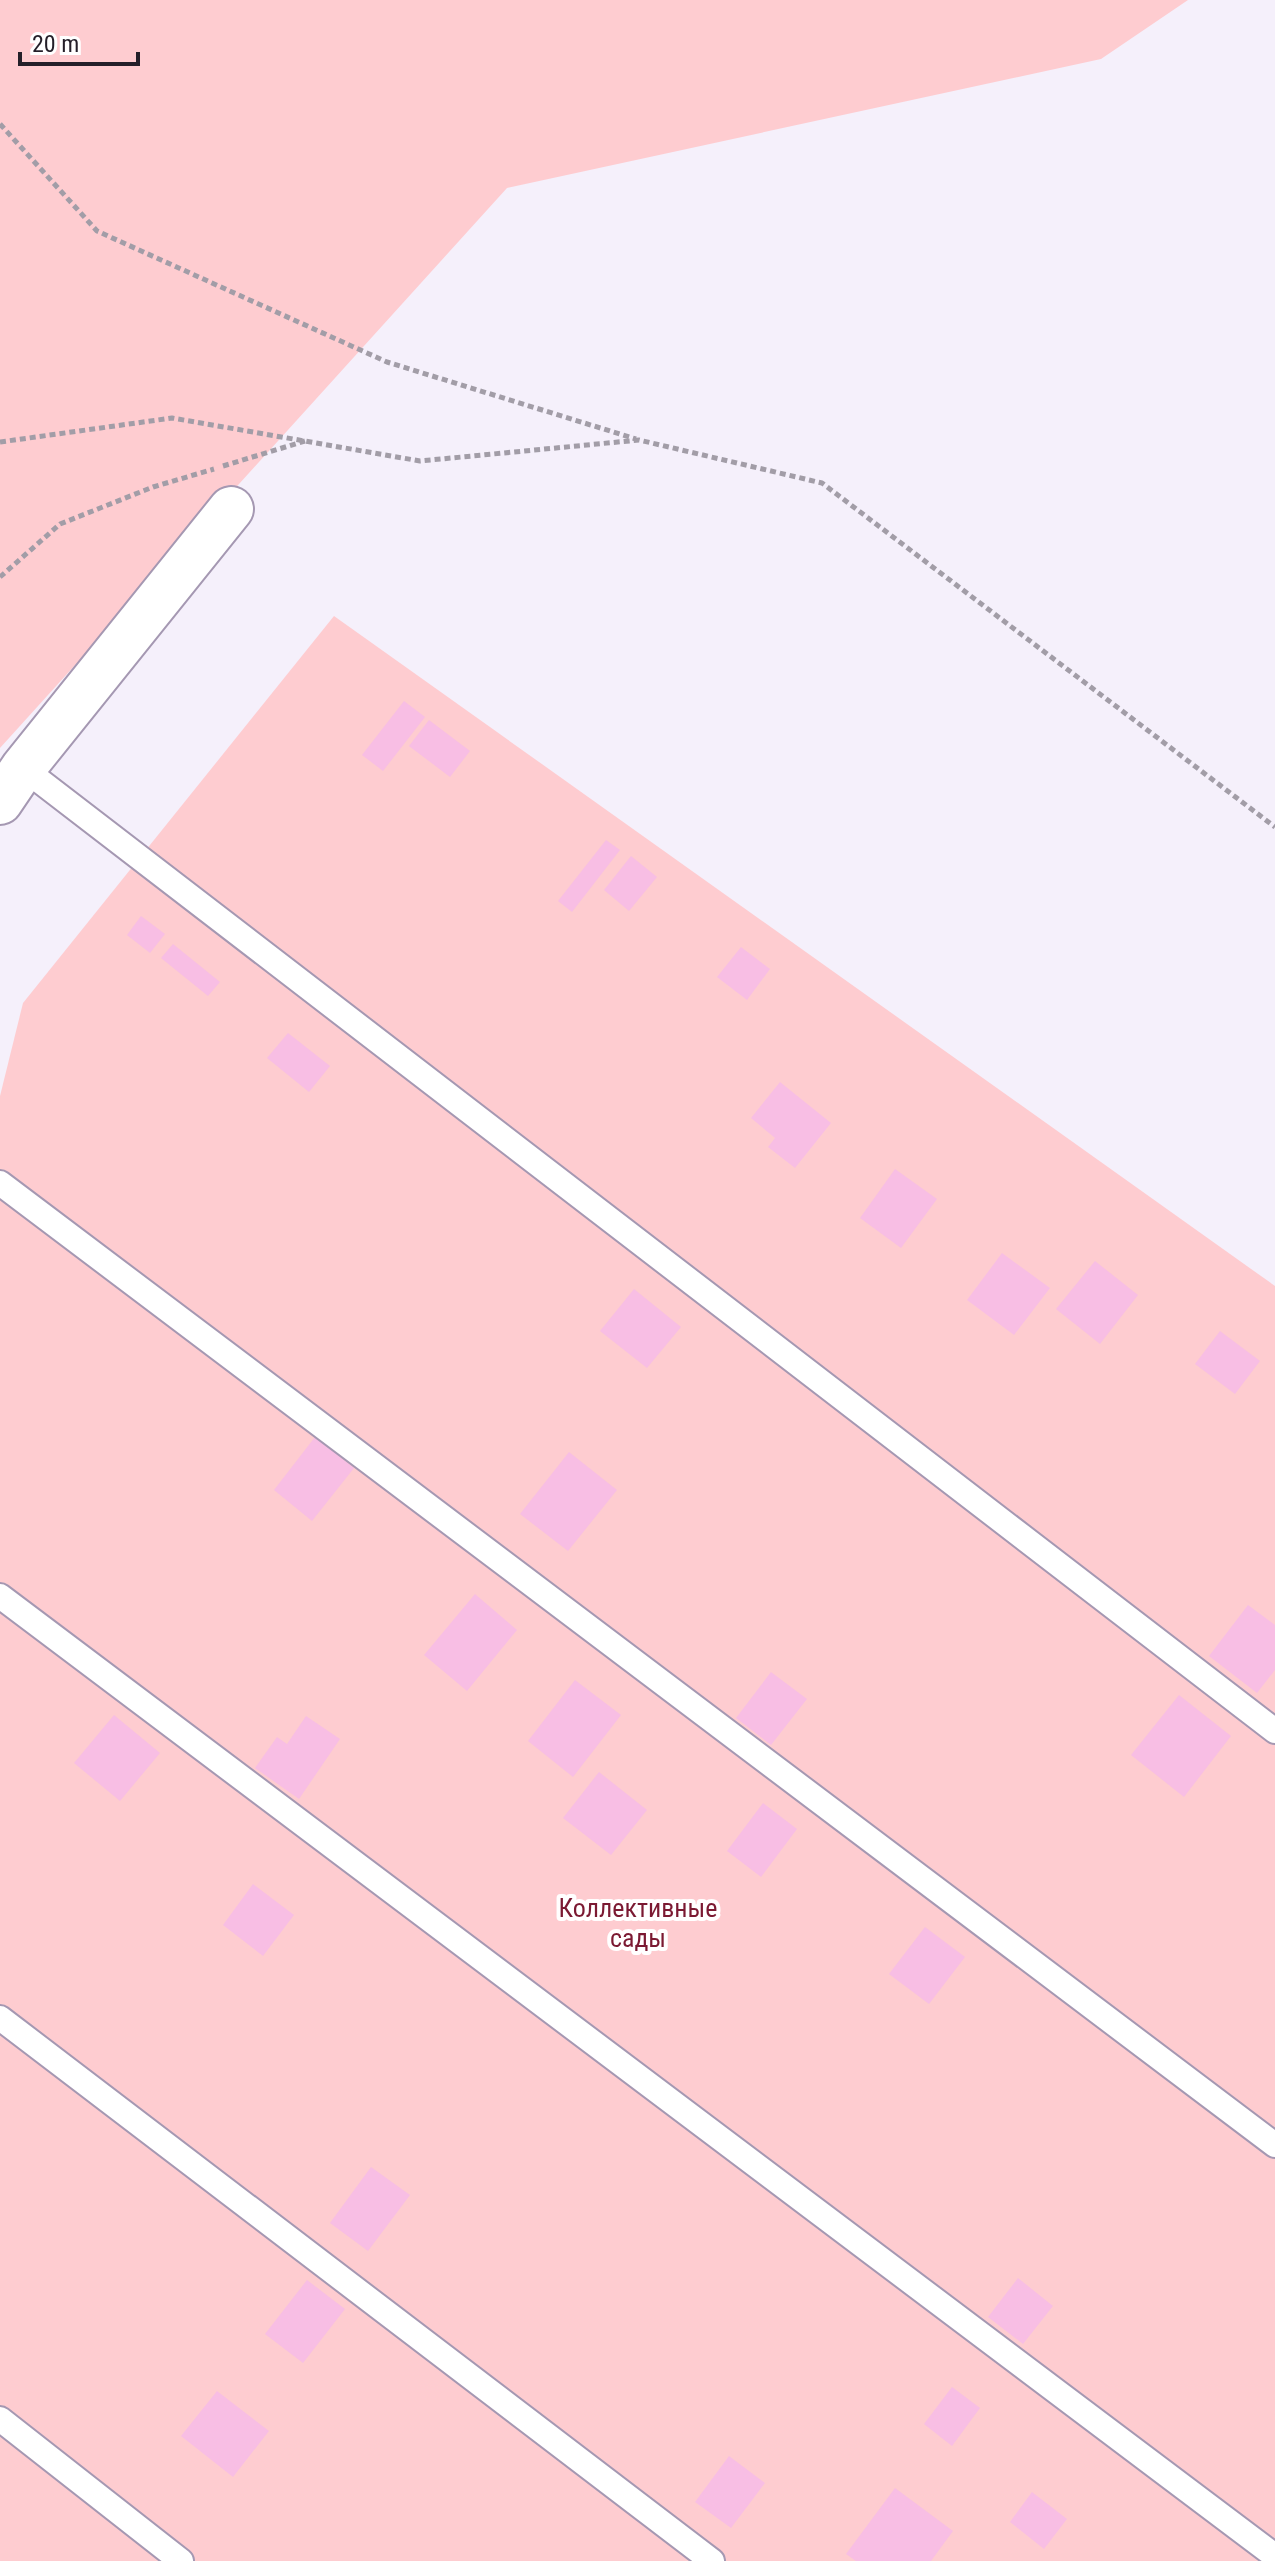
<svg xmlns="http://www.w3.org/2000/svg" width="1275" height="2561" viewBox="0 0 1275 2561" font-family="'Roboto Condensed',sans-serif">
<rect width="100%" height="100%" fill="#f5f0fb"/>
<g fill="#feccd0">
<polygon points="0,0 1188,0 1101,59 507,188 0,748"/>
<polygon points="334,616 1275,1286 1275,2561 0,2561 0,1096 23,1003"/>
</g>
<g fill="#f8bee4">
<polygon points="404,701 425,717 383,771 362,755"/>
<polygon points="429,720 470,751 450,777 409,746"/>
<polygon points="606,840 620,850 572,912 558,901"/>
<polygon points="631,856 657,877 629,911 604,890"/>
<polygon points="141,916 165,934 150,953 127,935"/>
<polygon points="173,944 220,982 208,996 161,958"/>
<polygon points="741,947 770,969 747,1000 717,977"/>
<polygon points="288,1033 330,1066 309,1092 267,1058"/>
<polygon points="780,1082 831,1123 795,1168 768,1147 775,1138 751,1118"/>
<polygon points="895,1169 937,1199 901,1248 860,1218"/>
<polygon points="1002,1253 1050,1288 1014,1335 967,1300"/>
<polygon points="1095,1261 1138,1295 1100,1344 1056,1309"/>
<polygon points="634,1289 681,1327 647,1368 600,1331"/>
<polygon points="1220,1331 1260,1361 1235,1394 1195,1364"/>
<polygon points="315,1437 354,1468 312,1521 274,1490"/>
<polygon points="569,1452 617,1490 568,1551 520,1514"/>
<polygon points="475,1594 517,1630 467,1691 424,1655"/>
<polygon points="1248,1605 1275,1625 1275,1670 1257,1693 1209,1656"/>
<polygon points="771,1672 807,1699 771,1745 736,1718"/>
<polygon points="575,1680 621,1715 573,1777 528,1741"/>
<polygon points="1179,1695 1231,1736 1184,1797 1131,1755"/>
<polygon points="114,1715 160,1753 120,1801 74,1763"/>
<polygon points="306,1716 340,1739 299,1799 255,1768 277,1737 287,1744"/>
<polygon points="599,1772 647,1810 611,1855 563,1818"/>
<polygon points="763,1803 797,1829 761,1877 727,1851"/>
<polygon points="253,1884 294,1915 263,1956 223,1925"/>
<polygon points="925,1927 965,1957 929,2004 889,1974"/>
<polygon points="371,2167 410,2195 368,2251 330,2223"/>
<polygon points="1018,2278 1053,2306 1023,2344 988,2317"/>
<polygon points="307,2280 345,2309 303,2363 265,2334"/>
<polygon points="952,2387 980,2408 952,2446 924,2424"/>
<polygon points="217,2391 269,2431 233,2477 181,2436"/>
<polygon points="729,2456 765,2483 731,2528 695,2502"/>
<polygon points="895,2488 953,2531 931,2561 856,2561 846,2554"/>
<polygon points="1032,2492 1067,2519 1044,2549 1010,2522"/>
</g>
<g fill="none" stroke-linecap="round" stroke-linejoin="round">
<defs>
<g id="service">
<polyline points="23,768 1275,1731"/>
<polyline points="0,1183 1275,2145"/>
<polyline points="0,1596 1275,2556"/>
<polyline points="0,2018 712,2561"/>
<polyline points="0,2419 181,2561"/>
</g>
<polyline id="minor" points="0,802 23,768 231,509"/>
</defs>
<use href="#service" stroke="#a598b2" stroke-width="28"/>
<use href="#minor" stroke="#a598b2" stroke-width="48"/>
<g stroke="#a29da7" stroke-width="5" stroke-dasharray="6 4" stroke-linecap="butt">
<polyline points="0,124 97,231 387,362 636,439"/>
<polyline points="0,442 172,418 420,461 639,440 822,483 1275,827"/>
<polyline points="223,466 305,441"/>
<polyline points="0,577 60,524 153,487 214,469"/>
</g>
<use href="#service" stroke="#fff" stroke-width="24"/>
<use href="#minor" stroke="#fff" stroke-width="44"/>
</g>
<g text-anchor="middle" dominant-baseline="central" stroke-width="8" stroke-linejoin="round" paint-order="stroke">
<g font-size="26" fill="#7b1932" stroke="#fff">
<text x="638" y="1908">Коллективные<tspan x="638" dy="30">сады</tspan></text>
</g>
</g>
<path d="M20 52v12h118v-12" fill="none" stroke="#241f29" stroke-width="4"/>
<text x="32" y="52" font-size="24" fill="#241f29" stroke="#ffffff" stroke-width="6" paint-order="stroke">20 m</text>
</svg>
